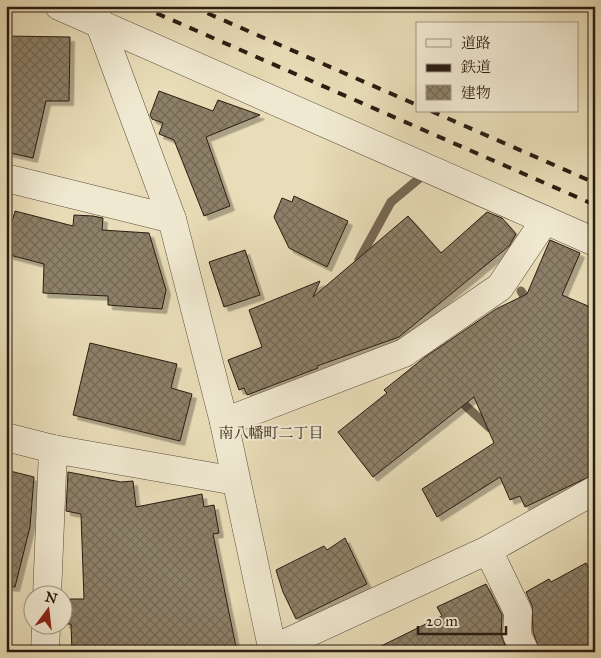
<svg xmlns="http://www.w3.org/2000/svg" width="601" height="658" viewBox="0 0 601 658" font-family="'IM FELL Great Primer','Noto Serif JP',serif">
<defs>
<pattern id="building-cross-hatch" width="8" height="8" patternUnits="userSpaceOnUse" patternTransform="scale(1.25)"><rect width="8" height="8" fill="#8d8068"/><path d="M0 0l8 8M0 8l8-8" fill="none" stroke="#736854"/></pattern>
<filter id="shadow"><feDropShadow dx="4.5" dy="4.5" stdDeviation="0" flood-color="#0004"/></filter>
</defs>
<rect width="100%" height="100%" fill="#e8ddb8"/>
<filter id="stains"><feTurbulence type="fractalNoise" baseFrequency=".004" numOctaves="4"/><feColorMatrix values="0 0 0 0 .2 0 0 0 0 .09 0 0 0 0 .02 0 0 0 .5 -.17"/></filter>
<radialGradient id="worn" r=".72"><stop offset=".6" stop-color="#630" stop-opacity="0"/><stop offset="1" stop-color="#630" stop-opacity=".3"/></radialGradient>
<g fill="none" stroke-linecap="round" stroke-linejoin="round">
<g stroke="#766853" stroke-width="9">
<polyline points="364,264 359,260 391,202 421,177"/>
<polyline points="521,291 529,305"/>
<polyline points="457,398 490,428"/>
</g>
</g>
<g fill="url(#building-cross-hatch)" stroke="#2b1c11" filter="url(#shadow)">
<polygon points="6,36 70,37 69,101 46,101 33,158 6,152"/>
<polygon points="159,91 213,111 218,100 260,115 206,137 230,206 204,216 174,140 159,134 163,123 152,119 150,115"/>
<polygon points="294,196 348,221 327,267 289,248 274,217 282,198 292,202"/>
<polygon points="15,211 73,226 74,215 93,216 103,218 102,230 149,233 166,290 162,309 108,305 108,296 43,293 44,264 6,254 6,244"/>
<polygon points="487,212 502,218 516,234 509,246 399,337 317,366 318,368 247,395 244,388 239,390 228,360 262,347 249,310 320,281 313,297 408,216 441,253"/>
<polygon points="550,240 580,253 562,295 595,309 595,474 525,507 520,496 510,500 500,477 437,517 422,489 494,443 474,397 373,477 338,432 387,393 384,390 425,357 496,309 527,294"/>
<polygon points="245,250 260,295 224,307 209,262"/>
<polygon points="90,343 177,364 171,388 192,394 180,441 73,415"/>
<polygon points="6,470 34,477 30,527 15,587 6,586"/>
<polygon points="68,472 121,482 133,481 136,507 202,494 204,507 214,505 219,533 213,534 237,652 72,652 71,624 65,624 65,599 84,599 81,514 66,511"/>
<polygon points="345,538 367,584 296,619 283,592 276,570 324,546 327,550"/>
<polygon points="586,563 595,578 595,652 540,652 533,632 532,606 526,592 549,579 551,582"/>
<polygon points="486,584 502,615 501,635 508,652 369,652 442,616 437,607"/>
</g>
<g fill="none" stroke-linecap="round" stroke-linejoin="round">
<defs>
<g id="minor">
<polyline points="59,6 595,242"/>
<polyline points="93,6 172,219 224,422 273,652"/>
<polyline points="6,178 172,219"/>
<polyline points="224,422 404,353 500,287 545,220"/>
<polyline points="6,437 53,449 236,481"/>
<polyline points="488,550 518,612 517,635 525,652"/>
<polyline points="47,596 53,449"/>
<polyline points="273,649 488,550 595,490"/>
<polyline points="45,652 46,626"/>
</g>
</defs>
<use href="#minor" stroke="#5a4c3b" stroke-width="29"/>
<use href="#minor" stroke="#f0e9d1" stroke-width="28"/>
<g stroke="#2b1c11" stroke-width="4" stroke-dasharray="9 9" stroke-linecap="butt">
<polyline points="140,6 595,205"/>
<polyline points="191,6 417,105"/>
<polyline points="431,111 595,183"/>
</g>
</g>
<g text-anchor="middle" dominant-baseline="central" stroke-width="4.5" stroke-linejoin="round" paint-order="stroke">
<g font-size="15" fill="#2b1c11" stroke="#f0e9d1">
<text x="271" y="433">南八幡町二丁目</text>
</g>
</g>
<rect width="601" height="658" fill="none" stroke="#e8ddb8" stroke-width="25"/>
<rect x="8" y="8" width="586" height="643" fill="none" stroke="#2b1c11" stroke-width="2.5"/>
<rect x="12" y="12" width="576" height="633" fill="none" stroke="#2b1c11"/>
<rect x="416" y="22" width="162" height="90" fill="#f0e9d1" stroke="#a19784"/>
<rect x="426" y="39" width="25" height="8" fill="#f0e9d1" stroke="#a19784"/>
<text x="461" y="48" font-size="15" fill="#2b1c11">道路</text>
<rect x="426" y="64" width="25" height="8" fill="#2b1c11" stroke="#a19784"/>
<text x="461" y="72" font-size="15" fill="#2b1c11">鉄道</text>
<rect x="426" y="85" width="25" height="15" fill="url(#building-cross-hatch)" stroke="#a19784"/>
<text x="461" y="98" font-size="15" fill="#2b1c11">建物</text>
<g transform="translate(48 610) rotate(15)"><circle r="24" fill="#f0e9d1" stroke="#a19784"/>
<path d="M0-4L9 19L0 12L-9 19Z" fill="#8f2418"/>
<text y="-8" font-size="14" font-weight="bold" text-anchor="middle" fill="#2b1c11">N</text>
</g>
<path d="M418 626v8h88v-8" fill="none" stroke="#2b1c11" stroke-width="2.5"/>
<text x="426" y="626" font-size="15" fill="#2b1c11" stroke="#f0e9d1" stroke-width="4" paint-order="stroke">20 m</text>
<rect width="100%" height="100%" filter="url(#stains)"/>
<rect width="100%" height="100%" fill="url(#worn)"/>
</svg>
